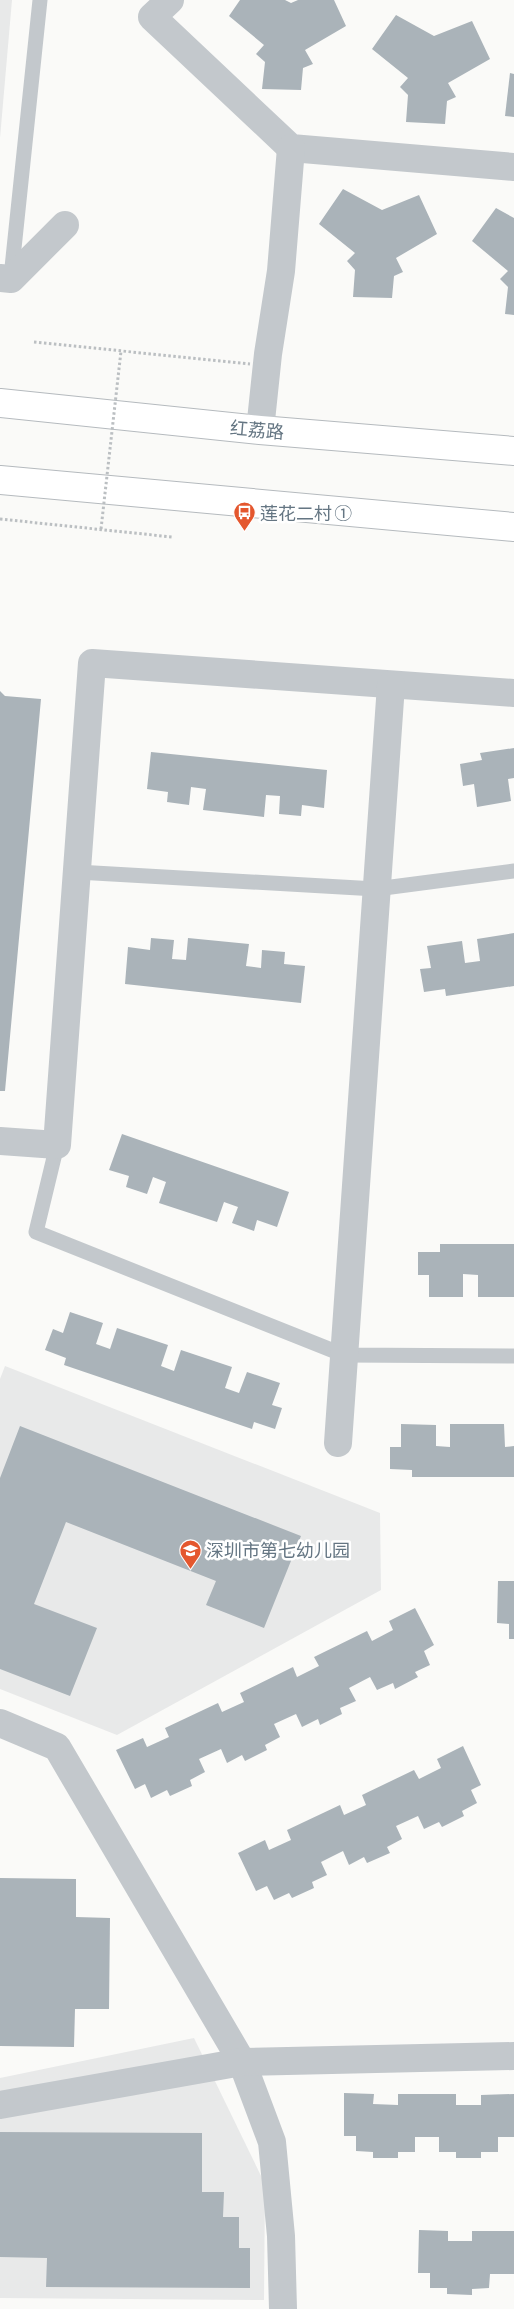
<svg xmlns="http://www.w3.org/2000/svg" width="514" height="2309" viewBox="0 0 514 2309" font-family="'Asap Condensed','Noto Sans SC',sans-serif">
<rect width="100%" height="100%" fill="#fafaf8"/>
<g fill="#e8e9e9">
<polygon points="0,0 12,0 0,138"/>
<polygon points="5,1366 380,1513 381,1590 117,1735 0,1689 0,1379"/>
<polygon points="194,2038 265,2184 264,2300 0,2298 0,2078"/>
</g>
<g fill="#aab3b9">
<polygon points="240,0 285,0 291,3 298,0 334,0 346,26 305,50 313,64 303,68 301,90 262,89 265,62 256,54 264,45 229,16"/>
<polygon points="396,15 434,36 472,21 490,59 448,83 456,97 447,101 445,124 406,122 408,95 400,87 408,78 372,49"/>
<polygon points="510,73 514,74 514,117 505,116"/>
<polygon points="343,189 382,210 419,195 437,234 396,258 403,272 394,276 392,298 353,297 355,270 347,261 355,253 319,224"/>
<polygon points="496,208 514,218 514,315 505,314 508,287 500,279 508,271 472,241"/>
<polygon points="0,691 5,696 41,699 5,1091 0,1091"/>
<polygon points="514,748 514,778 508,779 511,801 477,807 474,784 463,786 460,764 482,760 480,753"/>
<polygon points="151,752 327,770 324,808 302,805 301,816 279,814 280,796 266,795 264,817 203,810 206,789 191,787 189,805 167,802 168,792 147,789"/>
<polygon points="514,933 514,986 446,996 445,989 424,992 420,969 431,968 427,946 462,941 465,963 480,961 477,939"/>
<polygon points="151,938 174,940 172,959 186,960 188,938 249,944 246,966 261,968 262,950 285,952 284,964 305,966 301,1003 125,984 128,947 150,950"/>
<polygon points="122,1134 289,1192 277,1227 257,1220 254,1231 232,1223 238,1207 224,1202 217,1222 159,1203 166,1182 153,1177 147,1194 126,1187 129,1176 109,1170"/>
<polygon points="440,1244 514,1244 514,1297 478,1297 478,1275 463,1274 463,1297 429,1297 429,1275 418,1275 418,1252 440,1252"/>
<polygon points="70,1312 103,1323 96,1344 110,1349 117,1328 168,1345 161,1366 174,1371 181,1350 232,1367 225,1388 239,1393 247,1372 280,1383 272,1405 282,1408 275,1429 254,1422 252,1429 64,1365 66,1358 45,1350 53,1329 63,1333"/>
<polygon points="401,1424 436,1425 436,1446 450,1447 450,1424 504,1424 505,1447 514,1446 514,1477 412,1477 412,1470 390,1469 390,1447 401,1447"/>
<polygon points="20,1426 301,1536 264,1628 206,1605 216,1581 66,1522 34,1604 97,1628 70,1696 0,1669 0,1478"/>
<polygon points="498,1581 514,1581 514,1639 509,1639 509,1624 497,1623"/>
<polygon points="415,1608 434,1645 424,1651 430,1665 415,1672 418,1677 395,1689 393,1683 377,1690 370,1677 349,1688 356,1701 340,1708 342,1714 320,1725 318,1719 302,1727 296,1714 274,1724 280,1737 265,1745 267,1750 245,1761 242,1755 227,1763 221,1749 199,1759 205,1772 190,1780 192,1786 170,1796 167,1790 151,1798 145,1784 135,1789 116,1750 143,1738 147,1747 169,1737 165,1728 218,1703 222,1712 244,1702 240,1693 293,1667 297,1677 319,1666 314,1657 367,1631 372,1641 393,1630 389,1621"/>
<polygon points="463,1746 481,1785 471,1790 477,1803 462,1811 464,1816 442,1827 439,1822 424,1829 418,1816 396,1826 402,1839 387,1847 390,1853 367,1863 364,1857 349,1865 343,1851 321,1862 327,1875 312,1882 314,1888 292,1898 289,1893 274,1900 267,1886 256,1891 238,1853 265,1840 269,1850 291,1840 287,1830 340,1805 344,1815 366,1805 362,1795 414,1770 419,1779 441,1768 437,1759"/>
<polygon points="0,1878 76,1879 76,1917 110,1918 109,2009 75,2009 74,2047 0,2046"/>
<polygon points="344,2093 374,2094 373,2104 398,2105 398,2094 456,2094 456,2105 481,2105 481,2095 514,2094 514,2137 498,2137 498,2152 481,2152 481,2158 456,2158 456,2152 439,2152 439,2137 415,2137 415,2152 398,2152 398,2158 373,2158 373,2152 356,2151 356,2136 344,2136"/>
<polygon points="0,2132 202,2133 202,2192 224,2192 223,2217 239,2217 239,2248 250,2248 250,2288 46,2287 47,2258 0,2257"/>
<polygon points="419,2230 448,2231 448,2241 472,2241 472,2231 514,2231 514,2274 490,2274 489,2288 472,2289 472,2295 447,2294 447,2288 430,2288 430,2273 418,2273"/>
</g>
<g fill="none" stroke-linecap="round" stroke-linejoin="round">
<defs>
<g id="primary">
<polyline points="0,403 260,430 514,451"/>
<polyline points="0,480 514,527"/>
</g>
</defs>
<use href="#primary" stroke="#b5babe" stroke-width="30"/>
<polyline stroke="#bbbfc2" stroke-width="3" stroke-dasharray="2.5 2.5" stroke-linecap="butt" points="0,519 172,537"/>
<g stroke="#c3c8cc" stroke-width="15">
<polyline points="11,277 40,0"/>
<polyline points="77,872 376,889 514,871"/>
<polyline points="57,1145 36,1232 344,1355 514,1356"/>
</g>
<g stroke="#c3c8cc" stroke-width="28">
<polyline points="170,0 152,17 291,148 514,167"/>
<polyline points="0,278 11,279 65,225"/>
<polyline points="260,430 268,354 281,271 291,148"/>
<polyline points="0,1141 57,1145 92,663 514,693"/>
<polyline points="338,1443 391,685"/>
<polyline points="0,1723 57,1747 242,2062 272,2142 281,2236 283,2309"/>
<polyline points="0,2105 242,2062 514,2056"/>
</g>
<use href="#primary" stroke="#fff" stroke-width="28"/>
<g stroke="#bbbfc2" stroke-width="3" stroke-dasharray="2.5 2.5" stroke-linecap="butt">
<polyline points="34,342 250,364"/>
<polyline points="101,529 121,351"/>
</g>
</g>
<defs>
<symbol id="bus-pin" viewBox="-11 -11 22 30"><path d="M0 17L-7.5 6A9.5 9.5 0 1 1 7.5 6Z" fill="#e4572e" stroke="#fff"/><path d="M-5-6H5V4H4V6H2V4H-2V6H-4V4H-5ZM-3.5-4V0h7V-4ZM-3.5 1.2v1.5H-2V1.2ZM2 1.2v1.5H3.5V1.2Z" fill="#fff"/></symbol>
<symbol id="school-pin" viewBox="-11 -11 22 30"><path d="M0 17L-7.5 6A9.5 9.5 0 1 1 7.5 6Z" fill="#e4572e" stroke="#fff"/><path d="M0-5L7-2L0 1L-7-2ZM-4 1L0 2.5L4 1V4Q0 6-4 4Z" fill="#fff"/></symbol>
</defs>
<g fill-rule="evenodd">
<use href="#bus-pin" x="232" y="500" width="25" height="34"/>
<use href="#school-pin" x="178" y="1538" width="25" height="34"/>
</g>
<g text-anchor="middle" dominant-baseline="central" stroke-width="5" stroke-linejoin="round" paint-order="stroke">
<g font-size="18" fill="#657683" stroke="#fff">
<text transform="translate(257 430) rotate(5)">红荔路</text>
</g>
<g font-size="18" fill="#657683" stroke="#fff" text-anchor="start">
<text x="260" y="513">莲花二村 ①</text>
<text x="206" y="1550">深圳市第七幼儿园</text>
</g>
</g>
</svg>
